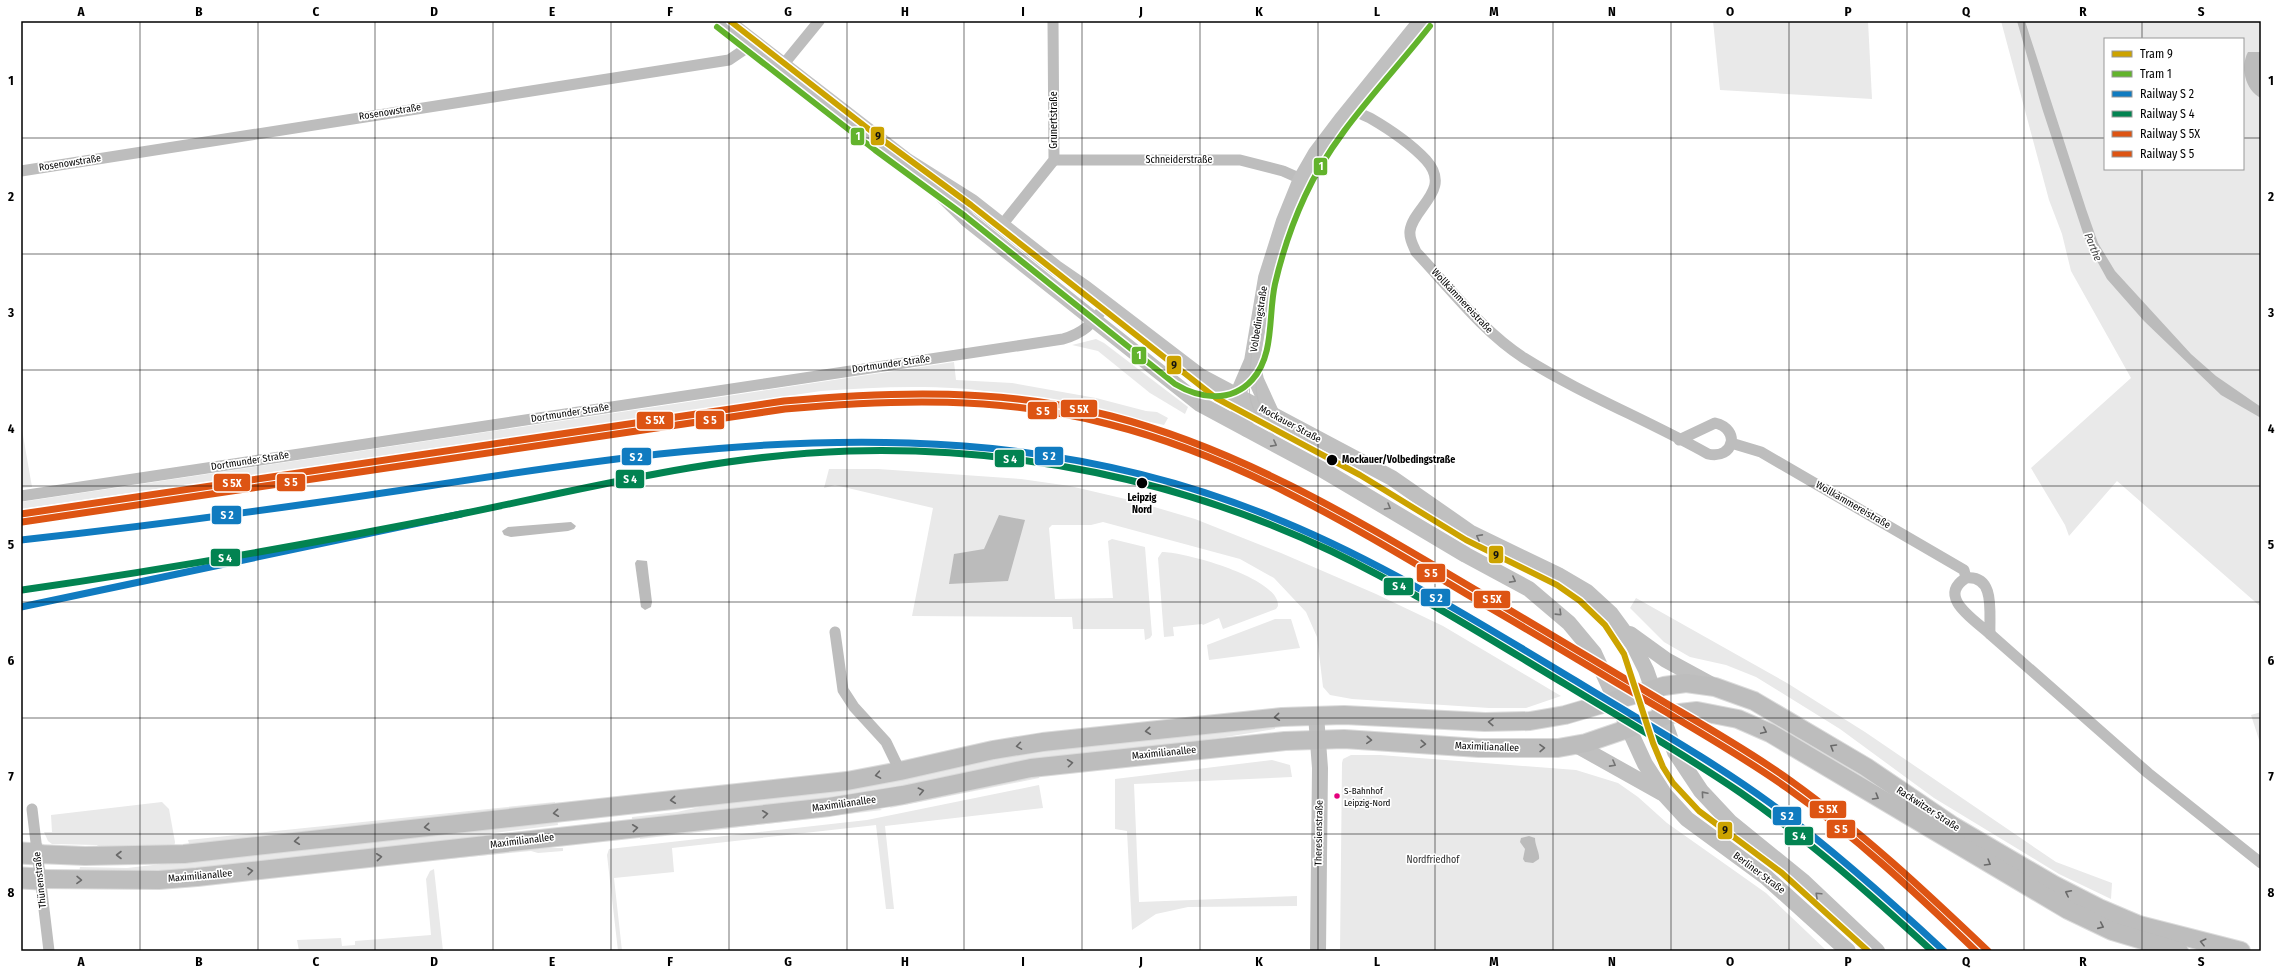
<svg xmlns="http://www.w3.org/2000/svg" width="2282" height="972" viewBox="0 0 2282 972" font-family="'Fira Sans Condensed',sans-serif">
<rect width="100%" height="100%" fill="#fff"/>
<g fill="#e9e9e9" fill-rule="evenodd">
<polygon points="1713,21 1868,21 1872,99 1720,90"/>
<path d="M2001,21H2261V607L2117,481L2069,536L2065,525L2031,468L2131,378L2071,271L2062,234L2049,200ZM2105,39H2243V169H2105Z"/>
<polygon points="1096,339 1104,343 1188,407 1185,414 1150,393 1098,351 1072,345"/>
<path d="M954,362L956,380L1012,383L1096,398L1146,411L1157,412L1168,418L1164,425C1110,413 1056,400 1000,393C941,384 880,387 821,391L21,509V502Z"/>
<polygon points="21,424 32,487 21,488"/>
<polygon points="829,469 878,469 1021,479 1070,486 1134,501 1195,519 1281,553 1376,594 1443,626 1561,696 1526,708 1489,708 1352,699 1330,695 1323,687 1317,637 1306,612 1274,578 1240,559 1103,522 1091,525 1052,525 1049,528 1055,599 1113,598 1108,541 1112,539 1145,547 1152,635 1150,638 1145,640 1144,629 1073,629 1072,617 912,616 933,508 835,485 824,488"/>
<path d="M1162,552C1185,552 1280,578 1278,606L1276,609L1223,629L1219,618L1203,625L1202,624L1173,627L1174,636L1164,637L1158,558Z"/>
<polygon points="1636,598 1787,683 1865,732 2056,862 2112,883 2111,899 2059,874 1934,798 1840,729 1756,677 1726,665 1690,657 1664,642 1630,608"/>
<polygon points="1275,619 1291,619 1300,648 1209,660 1207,645"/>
<polygon points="2261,712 2261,746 2251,715"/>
<polygon points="1275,724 1275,729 861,796 632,821 632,817 677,812 722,802 1013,753"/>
<polygon points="1351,755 1380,755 1576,770 1618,783 1638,797 1667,823 1766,893 1827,951 1340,951 1342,763 1343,759"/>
<polygon points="1272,760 1290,765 1292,777 1134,784 1139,902 1297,896 1297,906 1188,907 1156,914 1132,930 1127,831 1115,829 1115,779"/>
<polygon points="1039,774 1039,778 890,808 892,804"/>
<polygon points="1039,785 1043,808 885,826 894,909 886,909 876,825 672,848 674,872 614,878 622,951 618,951 607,855 609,849 867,820"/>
<polygon points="162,802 169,809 175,842 174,848 101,850 97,845 52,844 48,841 44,832 52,832 51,815"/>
<polygon points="555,802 555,806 190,847 188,840"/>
<polygon points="877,807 882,810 640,839 640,833"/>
<polygon points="557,819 558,825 494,833 462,840 177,872 79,872 80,867 127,868"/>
<polygon points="547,846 549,848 563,848 563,851 538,853 531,851 427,861 437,857"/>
<polygon points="434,869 443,951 299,951 297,940 341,938 342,946 355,945 355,941 431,935 426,879 430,871"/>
</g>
<g fill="#bbb">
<polygon points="2017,21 2025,21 2086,209 2098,243 2115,271 2191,354 2216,376 2261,407 2261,418 2221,395 2144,321 2107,279 2085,239 2042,108"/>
<path d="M2248,52H2261V98C2245,91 2240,66 2248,52Z"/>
<polygon points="999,515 1025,520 1008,581 949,584 954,554 984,549"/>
<polygon points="571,522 576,526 574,529 568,531 511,537 504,535 502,531 508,527"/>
<polygon points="637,560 647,561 652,602 651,607 645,610 641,607 635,563"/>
<path d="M1529,836L1535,838C1535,846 1540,853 1539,859L1533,863L1525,862L1523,859L1525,849L1520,842L1521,838Z"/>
</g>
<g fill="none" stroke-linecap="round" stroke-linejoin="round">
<defs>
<g id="primary">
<polyline points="37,854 85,856 184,854 627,805 847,781 900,771 993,750 1043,742 1282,717 1344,715 1485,722 1530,721 1565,715 1664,686 1686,683 1715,687 1754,701 1866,767 1953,826 2054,885 2099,908 2139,925 2241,951"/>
<polyline points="40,879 159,880 197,877 829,807 903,795 1031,768 1285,741 1344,739 1479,748 1558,748 1586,743 1671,714 1697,711 1738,719 1770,733 2068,910 2112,931 2179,951"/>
</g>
<g id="highway">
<polyline points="21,853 37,854"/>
<polyline points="21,878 40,879"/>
</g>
</defs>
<use href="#primary" stroke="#dbdbdb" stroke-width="20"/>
<use href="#highway" stroke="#dbdbdb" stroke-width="23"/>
<g stroke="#bdbdbd" stroke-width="11">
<polyline points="783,65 819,21"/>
<path d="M1351,108C1356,112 1363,115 1370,118C1389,129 1411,144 1426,160C1453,190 1413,207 1410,231C1409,239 1413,245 1416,252C1450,288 1482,331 1524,358C1583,395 1648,420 1708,454C1734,460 1741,429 1715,423L1679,440"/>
<polyline points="1054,160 1240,160 1283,171 1301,179"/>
<polyline points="21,171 729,60 754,43"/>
<polyline points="1002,225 1054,160 1053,21"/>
<polyline points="1731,443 1761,452 1964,570 1966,578"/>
<path d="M21,496L1063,339C1086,332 1092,323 1107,304"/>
<path d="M1966,578C1996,575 1989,613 1990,634C1975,620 1936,597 1966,578Z"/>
<polyline points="835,632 843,690 854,707 886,742 900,771"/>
<polyline points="1990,634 2148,773 2261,863"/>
<polyline points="32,809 49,951"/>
</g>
<g stroke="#c0c0c0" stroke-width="16">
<polyline points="726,21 907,161 972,202 1056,268 1085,288 1200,376 1392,478 1471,533 1558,575 1587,592 1611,614 1633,644 1646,670 1675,752 1701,791 1730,822 1804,882 1877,951"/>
<polyline points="930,183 968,220 1200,404 1323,470 1466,555 1529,589 1569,623 1594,653 1645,764 1665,795 1687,819 1766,877 1848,951"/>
<polyline points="1252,362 1256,380 1272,415"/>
<polyline points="1247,429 1239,411 1237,396 1252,361 1266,278 1284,221 1301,179 1316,153 1341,120 1421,21"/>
<polyline points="1630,634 1666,660 1712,685"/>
<polyline points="1316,715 1320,768 1318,951"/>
<polyline points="1578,746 1662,793"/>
</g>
<use href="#primary" stroke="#bdbdbd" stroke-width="18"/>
<use href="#highway" stroke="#bdbdbd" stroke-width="21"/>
<g stroke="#bdbdbd" stroke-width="1">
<path d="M1252,347C1249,393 1241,406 1279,440"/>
<path d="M1257,363C1253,402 1259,411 1286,436"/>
</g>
<defs>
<g id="rail-1">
<path d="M21,540C149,526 276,509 403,490C570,464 740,437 909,443C1037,447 1166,472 1284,522C1387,565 1481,624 1576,681C1641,721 1708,758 1770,803C1831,848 1888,899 1944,951"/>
<polyline points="21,607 461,514"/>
</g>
<path id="rail-2" d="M22,590C169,569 315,543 461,514C589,488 718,455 849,451C1014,446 1181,480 1331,551C1412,590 1488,638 1565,684C1624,720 1684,754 1741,793C1809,840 1871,895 1932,951"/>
<path id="rail-3" d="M21,514L784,401C894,391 1003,388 1111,416C1247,451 1367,526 1486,596C1547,632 1608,669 1669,705C1710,729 1752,753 1791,781C1862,832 1925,891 1988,951"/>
<path id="rail-4" d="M22,522L785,409C894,399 1001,396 1108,424C1245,458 1365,534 1485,605C1546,640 1606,677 1666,712C1707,737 1748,760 1787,788C1855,836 1916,893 1976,951"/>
</defs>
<use href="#rail-1" stroke="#fff" stroke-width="10"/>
<use href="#rail-2" stroke="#fff" stroke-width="10"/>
<use href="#rail-3" stroke="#fff" stroke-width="10"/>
<use href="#rail-4" stroke="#fff" stroke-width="10"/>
<use href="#rail-1" stroke="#107bc0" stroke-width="7"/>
<use href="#rail-2" stroke="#028351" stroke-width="7"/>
<use href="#rail-3" stroke="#dd5413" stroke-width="7"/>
<use href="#rail-4" stroke="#dd5413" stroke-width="7"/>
<defs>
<polyline id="tram-1" points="730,21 884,141 971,205 1216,398 1360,475 1466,540 1557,585 1580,601 1605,625 1624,654 1653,743 1663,767 1673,783 1699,811 1782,873 1868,951"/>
<path id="tram-2" d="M717,27L875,150L965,216L1175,384C1200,399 1231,403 1252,380C1275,355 1268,315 1275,284C1282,254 1292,224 1305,196C1334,132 1387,81 1430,26"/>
</defs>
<use href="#tram-1" stroke="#fff" stroke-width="9"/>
<use href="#tram-2" stroke="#fff" stroke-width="9"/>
<use href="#tram-1" stroke="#cca300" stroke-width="6"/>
<use href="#tram-2" stroke="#62b32c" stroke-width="6"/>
</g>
<defs><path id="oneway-chevron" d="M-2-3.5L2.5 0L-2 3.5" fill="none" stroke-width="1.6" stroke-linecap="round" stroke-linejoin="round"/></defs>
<g stroke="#737373">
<use href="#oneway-chevron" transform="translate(1274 444) rotate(28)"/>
<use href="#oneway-chevron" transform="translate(1388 507) rotate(30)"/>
<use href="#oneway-chevron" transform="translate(1479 537) rotate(-152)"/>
<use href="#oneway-chevron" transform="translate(1513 580) rotate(28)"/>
<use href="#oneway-chevron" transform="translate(1559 613) rotate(44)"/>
<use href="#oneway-chevron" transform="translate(1613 764) rotate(29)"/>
<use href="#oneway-chevron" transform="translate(1704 794) rotate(-131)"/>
<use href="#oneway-chevron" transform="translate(1818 895) rotate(-137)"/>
</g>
<g stroke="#686868">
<use href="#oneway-chevron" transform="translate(1277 717) rotate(174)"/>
<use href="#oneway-chevron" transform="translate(1491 722) rotate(-178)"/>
<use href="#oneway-chevron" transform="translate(1148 731) rotate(174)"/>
<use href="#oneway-chevron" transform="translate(1764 731) rotate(25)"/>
<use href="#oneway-chevron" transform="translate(1369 740) rotate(4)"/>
<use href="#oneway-chevron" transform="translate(1423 744) rotate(4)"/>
<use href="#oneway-chevron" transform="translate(1019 746) rotate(171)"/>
<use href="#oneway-chevron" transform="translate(1833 747) rotate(-149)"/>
<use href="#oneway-chevron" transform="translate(1542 748) rotate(-1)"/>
<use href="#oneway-chevron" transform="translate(1070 763) rotate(-7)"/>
<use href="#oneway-chevron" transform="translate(878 775) rotate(170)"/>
<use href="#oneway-chevron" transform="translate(921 791) rotate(-13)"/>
<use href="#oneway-chevron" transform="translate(1876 797) rotate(31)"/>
<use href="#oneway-chevron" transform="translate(673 800) rotate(174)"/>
<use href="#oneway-chevron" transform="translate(556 813) rotate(174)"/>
<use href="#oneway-chevron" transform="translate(765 814) rotate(-6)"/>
<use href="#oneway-chevron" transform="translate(427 827) rotate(174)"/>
<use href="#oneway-chevron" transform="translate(635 828) rotate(-6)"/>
<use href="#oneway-chevron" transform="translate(297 841) rotate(174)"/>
<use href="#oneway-chevron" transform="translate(119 855) rotate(180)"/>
<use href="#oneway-chevron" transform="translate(379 857) rotate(-6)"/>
<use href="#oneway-chevron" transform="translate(1988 863) rotate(31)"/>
<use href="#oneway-chevron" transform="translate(250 871) rotate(-6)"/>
<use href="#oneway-chevron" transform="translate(79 880) rotate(1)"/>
<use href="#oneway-chevron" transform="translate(2068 893) rotate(-153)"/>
<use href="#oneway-chevron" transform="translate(2101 926) rotate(24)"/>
<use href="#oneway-chevron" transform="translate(2203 942) rotate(-166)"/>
</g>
<path fill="none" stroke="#000" stroke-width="1" stroke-opacity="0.55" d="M140,21V951M258,21V951M375,21V951M493,21V951M611,21V951M729,21V951M847,21V951M964,21V951M1082,21V951M1200,21V951M1318,21V951M1435,21V951M1553,21V951M1671,21V951M1789,21V951M1907,21V951M2024,21V951M2142,21V39M21,138H2105M2243,138H2261M2142,169V951M21,254H2261M21,370H2261M21,486H2261M21,602H2261M21,718H2261M21,834H2261"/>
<g fill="#000" stroke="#fff" stroke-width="1.5">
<circle cx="1332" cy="460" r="6"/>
<circle cx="1142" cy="483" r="6"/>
</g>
<circle fill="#e5007d" stroke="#fff" stroke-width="1.5" cx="1337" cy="796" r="3.5"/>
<g text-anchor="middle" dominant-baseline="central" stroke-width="3.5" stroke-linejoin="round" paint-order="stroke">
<g font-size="9" fill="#000" stroke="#fff" text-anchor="start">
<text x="1344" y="791">S-Bahnhof<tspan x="1344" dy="12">Leipzig-Nord</tspan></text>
</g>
<g font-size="10" fill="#000" stroke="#fff">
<text transform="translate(390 112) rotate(-9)">Rosenowstraße</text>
<text transform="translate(1054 120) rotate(-90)">Grunertstraße</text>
<text x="1179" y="160">Schneiderstraße</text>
<text transform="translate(70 163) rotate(-9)">Rosenowstraße</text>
<text transform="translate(1462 301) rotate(47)">Wollkämmereistraße</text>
<text transform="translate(1259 319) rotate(-81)">Volbedingstraße</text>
<text transform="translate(891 364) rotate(-8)">Dortmunder Straße</text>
<text transform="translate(570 413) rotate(-9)">Dortmunder Straße</text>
<text transform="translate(1290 424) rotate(28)">Mockauer Straße</text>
<text transform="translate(250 461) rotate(-9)">Dortmunder Straße</text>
<text transform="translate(1853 505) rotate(30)">Wollkämmereistraße</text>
<text transform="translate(1487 747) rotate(2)">Maximilianallee</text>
<text transform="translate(1164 753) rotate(-6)">Maximilianallee</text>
<text transform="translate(844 804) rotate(-8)">Maximilianallee</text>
<text transform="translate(1928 809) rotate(33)">Rackwitzer Straße</text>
<text transform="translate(1319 833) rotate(-89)">Theresienstraße</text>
<text transform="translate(522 841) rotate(-7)">Maximilianallee</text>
<text transform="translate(1759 873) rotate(37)">Berliner Straße</text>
<text transform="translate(200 876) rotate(-5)">Maximilianallee</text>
<text transform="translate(40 880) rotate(-96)">Thünenstraße</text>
</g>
<g font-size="10" font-weight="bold" fill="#000" stroke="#fff" text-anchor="start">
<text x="1342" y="460">Mockauer/Volbedingstraße</text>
<text x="1142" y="498" text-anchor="middle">Leipzig<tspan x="1142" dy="12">Nord</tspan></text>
</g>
<g font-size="10" fill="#2e2e2e" stroke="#fff">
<text x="1433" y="860">Nordfriedhof</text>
</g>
<g font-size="11" font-style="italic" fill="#3f3f3f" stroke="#fff">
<text transform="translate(2093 247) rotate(68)">Parthe</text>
</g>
</g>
<g stroke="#fff" stroke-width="1.5">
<rect x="870" y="126" width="15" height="20" rx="4" fill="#cca300"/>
<rect x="850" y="127" width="15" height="19" rx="4" fill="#62b32c"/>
<rect x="1313" y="157" width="15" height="19" rx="4" fill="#62b32c"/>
<rect x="1131" y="346" width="16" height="19" rx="4" fill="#62b32c"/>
<rect x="1166" y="355" width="16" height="20" rx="4" fill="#cca300"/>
<rect x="1060" y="399" width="38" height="19" rx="4" fill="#dd5413"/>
<rect x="1027" y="401" width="31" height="19" rx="4" fill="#dd5413"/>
<rect x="695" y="410" width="30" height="20" rx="4" fill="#dd5413"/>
<rect x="636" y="411" width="38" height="19" rx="4" fill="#dd5413"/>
<rect x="1034" y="446" width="30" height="20" rx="4" fill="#107bc0"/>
<rect x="621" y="447" width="31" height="19" rx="4" fill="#107bc0"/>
<rect x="994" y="449" width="31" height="19" rx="4" fill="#028351"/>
<rect x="615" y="469" width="30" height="20" rx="4" fill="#028351"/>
<rect x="276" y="473" width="30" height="19" rx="4" fill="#dd5413"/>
<rect x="213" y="473" width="38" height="19" rx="4" fill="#dd5413"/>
<rect x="211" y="505" width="31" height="20" rx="4" fill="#107bc0"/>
<rect x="1488" y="545" width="16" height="19" rx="4" fill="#cca300"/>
<rect x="210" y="548" width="31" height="19" rx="4" fill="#028351"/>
<rect x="1416" y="563" width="30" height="20" rx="4" fill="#dd5413"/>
<rect x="1383" y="577" width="31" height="19" rx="4" fill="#028351"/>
<rect x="1420" y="588" width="31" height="19" rx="4" fill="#107bc0"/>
<rect x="1473" y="590" width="38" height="19" rx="4" fill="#dd5413"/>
<rect x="1809" y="800" width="38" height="19" rx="4" fill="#dd5413"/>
<rect x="1772" y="806" width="30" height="20" rx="4" fill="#107bc0"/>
<rect x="1826" y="819" width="30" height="20" rx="4" fill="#dd5413"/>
<rect x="1717" y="821" width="16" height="19" rx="4" fill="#cca300"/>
<rect x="1784" y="826" width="30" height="20" rx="4" fill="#028351"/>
</g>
<g font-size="11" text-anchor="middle" font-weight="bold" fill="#fff">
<text x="858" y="140">1</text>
<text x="1321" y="170">1</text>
<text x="1139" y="359">1</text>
<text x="1079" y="413">S 5X</text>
<text x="1043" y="415">S 5</text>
<text x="710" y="424">S 5</text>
<text x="655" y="424">S 5X</text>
<text x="1049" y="460">S 2</text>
<text x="636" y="461">S 2</text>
<text x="1010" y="463">S 4</text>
<text x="630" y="483">S 4</text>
<text x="291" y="486">S 5</text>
<text x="232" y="487">S 5X</text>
<text x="227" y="519">S 2</text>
<text x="225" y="562">S 4</text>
<text x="1431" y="577">S 5</text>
<text x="1399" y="590">S 4</text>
<text x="1436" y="602">S 2</text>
<text x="1492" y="603">S 5X</text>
<text x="1828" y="813">S 5X</text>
<text x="1787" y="820">S 2</text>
<text x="1841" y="833">S 5</text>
<text x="1799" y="840">S 4</text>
</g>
<g font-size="11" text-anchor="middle" font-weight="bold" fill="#111">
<text x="878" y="140">9</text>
<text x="1174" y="369">9</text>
<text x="1496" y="559">9</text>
<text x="1725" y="834">9</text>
</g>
<rect width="2282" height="972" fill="none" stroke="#ffffff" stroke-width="44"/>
<rect x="2104" y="38" width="140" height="132" fill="#ffffff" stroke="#999999"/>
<rect x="2112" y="51" width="20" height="6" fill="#cca300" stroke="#999999"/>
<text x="2140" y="58" font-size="12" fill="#000000">Tram 9</text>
<rect x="2112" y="71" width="20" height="6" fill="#62b32c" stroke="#999999"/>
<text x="2140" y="78" font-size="12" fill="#000000">Tram 1</text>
<rect x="2112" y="91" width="20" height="6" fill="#107bc0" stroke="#999999"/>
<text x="2140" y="98" font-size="12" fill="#000000">Railway S 2</text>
<rect x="2112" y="111" width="20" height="6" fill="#028351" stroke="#999999"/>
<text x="2140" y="118" font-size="12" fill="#000000">Railway S 4</text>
<rect x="2112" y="131" width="20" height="6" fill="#dd5413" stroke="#999999"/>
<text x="2140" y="138" font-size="12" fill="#000000">Railway S 5X</text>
<rect x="2112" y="151" width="20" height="6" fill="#dd5413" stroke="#999999"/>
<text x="2140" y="158" font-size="12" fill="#000000">Railway S 5</text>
<rect x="22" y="22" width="2238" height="928" fill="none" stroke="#000" stroke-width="1.5"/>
<g font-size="13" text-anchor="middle" font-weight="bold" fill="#000">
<text x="81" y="16">A</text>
<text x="199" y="16">B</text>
<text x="316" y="16">C</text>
<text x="434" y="16">D</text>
<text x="552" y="16">E</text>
<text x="670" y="16">F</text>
<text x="788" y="16">G</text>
<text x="905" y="16">H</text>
<text x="1023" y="16">I</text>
<text x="1141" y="16">J</text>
<text x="1259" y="16">K</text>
<text x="1377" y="16">L</text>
<text x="1494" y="16">M</text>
<text x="1612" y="16">N</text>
<text x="1730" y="16">O</text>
<text x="1848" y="16">P</text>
<text x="1966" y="16">Q</text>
<text x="2083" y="16">R</text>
<text x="2201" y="16">S</text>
<text x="11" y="85">1</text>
<text x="2271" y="85">1</text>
<text x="11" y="201">2</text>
<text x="2271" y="201">2</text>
<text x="11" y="317">3</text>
<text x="2271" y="317">3</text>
<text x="11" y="433">4</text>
<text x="2271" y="433">4</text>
<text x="11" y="549">5</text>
<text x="2271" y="549">5</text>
<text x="11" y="665">6</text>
<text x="2271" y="665">6</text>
<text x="11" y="781">7</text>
<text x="2271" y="781">7</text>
<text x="11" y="897">8</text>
<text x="2271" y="897">8</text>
<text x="81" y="966">A</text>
<text x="199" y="966">B</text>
<text x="316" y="966">C</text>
<text x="434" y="966">D</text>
<text x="552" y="966">E</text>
<text x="670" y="966">F</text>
<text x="788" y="966">G</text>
<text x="905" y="966">H</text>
<text x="1023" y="966">I</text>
<text x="1141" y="966">J</text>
<text x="1259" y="966">K</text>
<text x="1377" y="966">L</text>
<text x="1494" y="966">M</text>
<text x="1612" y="966">N</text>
<text x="1730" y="966">O</text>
<text x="1848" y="966">P</text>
<text x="1966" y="966">Q</text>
<text x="2083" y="966">R</text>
<text x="2201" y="966">S</text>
</g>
</svg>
